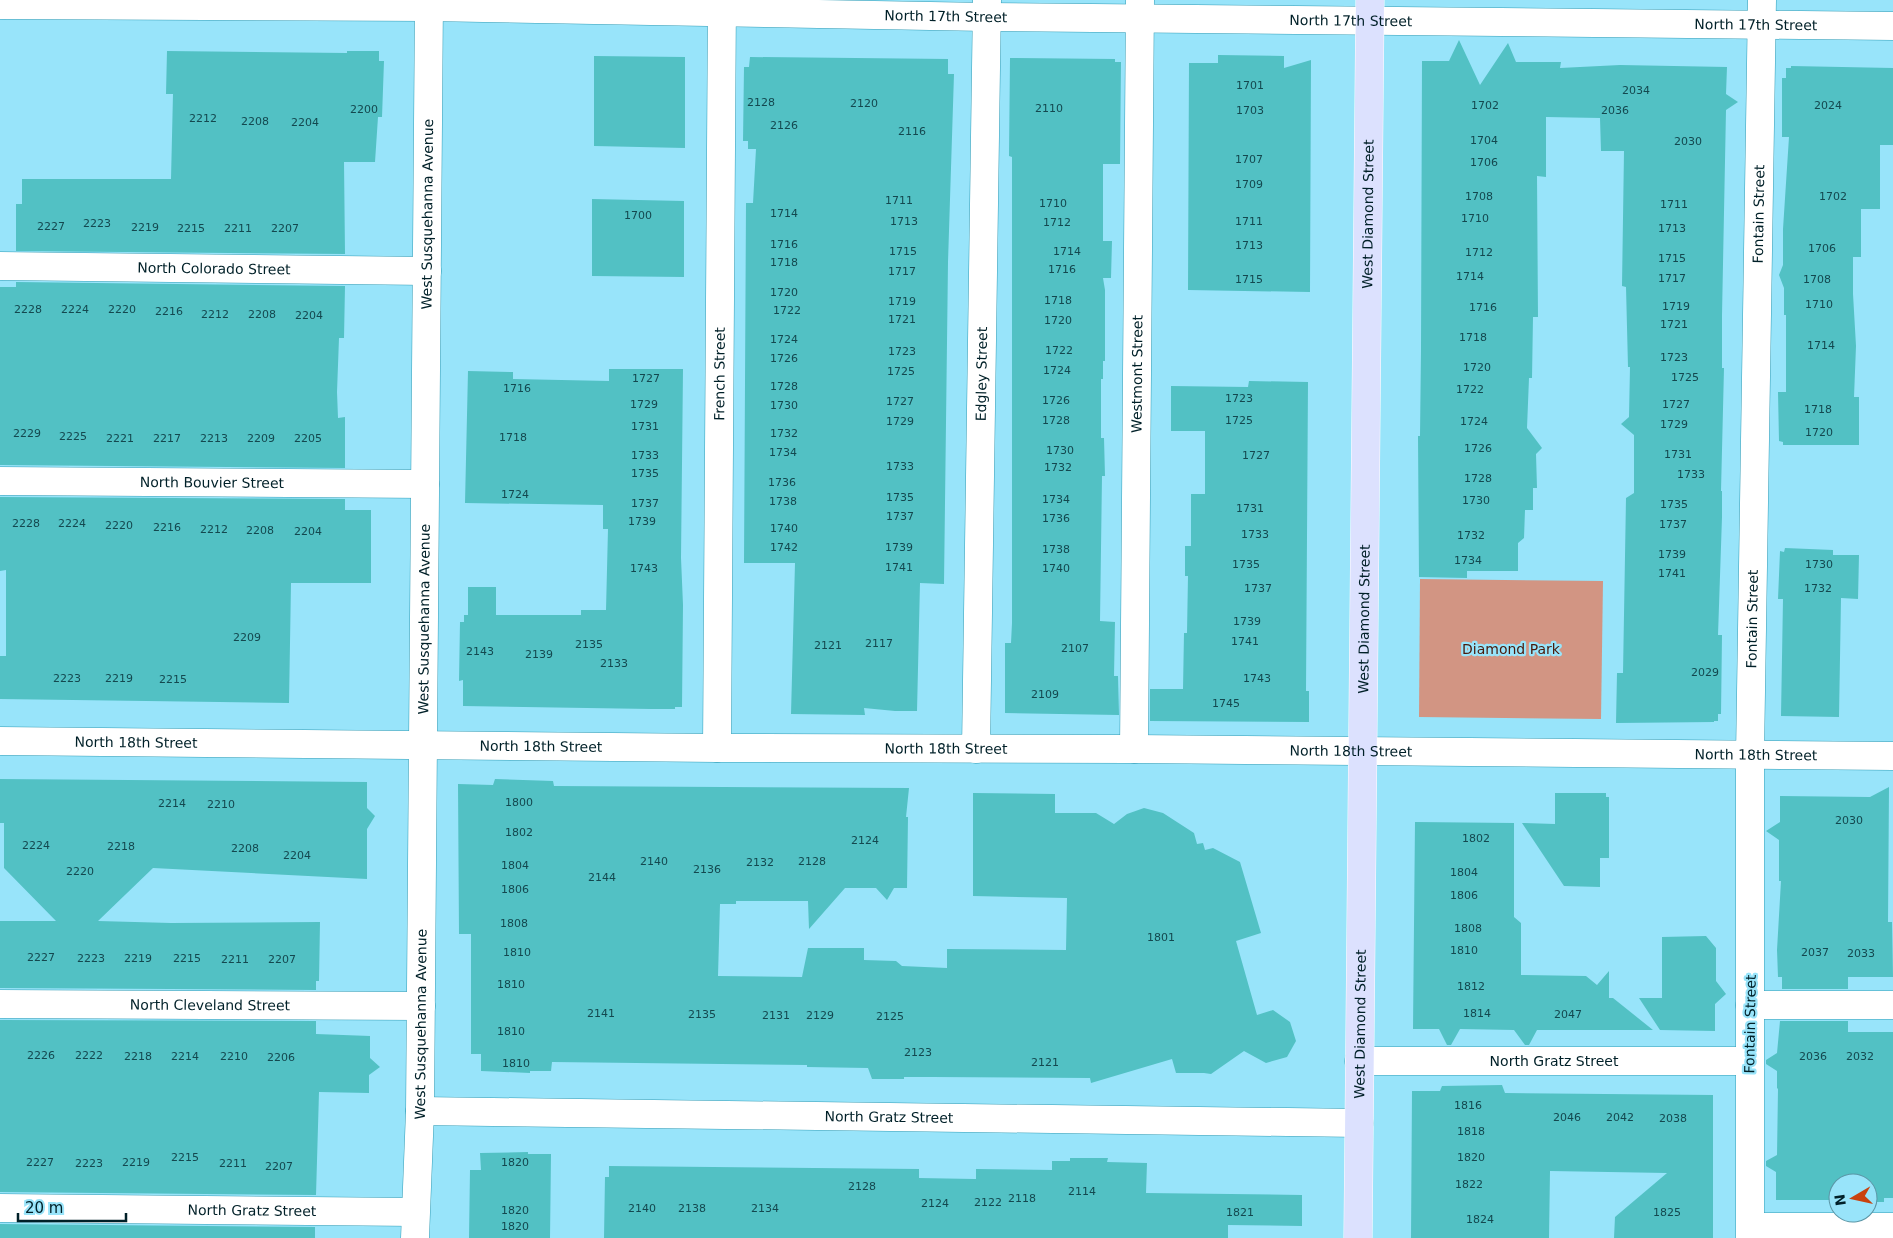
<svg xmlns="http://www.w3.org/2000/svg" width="1893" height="1238" viewBox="0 0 1893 1238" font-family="'DejaVu Sans',sans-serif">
<rect width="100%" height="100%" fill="#98e4fa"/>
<polygon fill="#d29583" points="1420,579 1603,581 1601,719 1419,717"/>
<g fill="#52c1c4">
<polygon points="1459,40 1480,85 1508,43 1516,62 1561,62 1560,68 1620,65 1727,67 1726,94 1738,102 1726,110 1722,315 1722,368 1724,368 1721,491 1722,491 1722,517 1718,635 1722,635 1721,714 1718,714 1718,721 1714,721 1714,722 1616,723 1617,673 1623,673 1626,498 1634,493 1634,435 1621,424 1629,417 1630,367 1628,367 1626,287 1622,286 1624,151 1601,151 1600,118 1546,117 1546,177 1537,176 1538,317 1533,317 1532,378 1529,378 1527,428 1542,448 1536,454 1537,488 1533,488 1533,510 1525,510 1524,538 1518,543 1518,571 1467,571 1467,578 1419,577 1418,436 1420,436 1421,351 1422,61 1449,61"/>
<polygon points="167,51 347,53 347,51 379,51 379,61 384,61 382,117 378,117 375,162 344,162 345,254 16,251 16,204 22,204 22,179 171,179 173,94 166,94"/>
<polygon points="1218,55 1284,56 1284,68 1311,60 1310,292 1188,290 1189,63 1218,63"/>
<polygon points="594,56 685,57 685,148 594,146"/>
<polygon points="750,57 948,59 948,74 954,74 948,262 944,584 920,583 917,711 895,711 864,708 865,715 791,714 795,563 744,563 746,203 753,203 756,149 748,149 748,141 743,141 744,67 749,67"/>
<polygon points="1010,58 1115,59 1115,62 1121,62 1120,164 1103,164 1103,241 1112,241 1111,278 1103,278 1105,290 1105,361 1103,361 1103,379 1101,379 1101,438 1104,438 1105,476 1102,476 1100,621 1115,622 1114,676 1118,676 1119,715 1005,713 1005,643 1011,643 1012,623 1012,157 1009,156"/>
<polygon points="1791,66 1893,68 1893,145 1880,145 1880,209 1861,209 1861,257 1853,257 1853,294 1856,346 1854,397 1859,397 1859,445 1783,445 1783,442 1779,441 1778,392 1786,392 1786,315 1784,315 1784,288 1779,275 1783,265 1783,229 1789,137 1782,137 1782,78 1786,78 1786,68 1791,68"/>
<polygon points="592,199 684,201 684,277 592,276"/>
<polygon points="16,282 345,286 344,338 339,338 337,392 338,418 345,417 345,468 0,465 0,287 16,287"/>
<polygon points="609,369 683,369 681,558 683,605 682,707 675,707 675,709 651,709 463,706 463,680 459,681 460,622 464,622 464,615 468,615 468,587 496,587 496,615 581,615 581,610 606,610 608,529 603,529 603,505 465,503 468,371 513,372 513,379 609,381"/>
<polygon points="1249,381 1308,382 1306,691 1309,691 1309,722 1150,721 1150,689 1183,689 1184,633 1187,633 1188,576 1185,576 1185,546 1191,546 1191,494 1205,494 1205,431 1171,431 1171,386 1248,387"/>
<polygon points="0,497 345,499 345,510 371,510 371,583 291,583 289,703 0,699 0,656 6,656 6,570 0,571"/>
<polygon points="1785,548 1833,550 1833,555 1859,555 1858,599 1841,598 1839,717 1781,716 1783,599 1778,599 1780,551 1784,552"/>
<polygon points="0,779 367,782 367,808 375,816 367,829 367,879 153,868 98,921 171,923 320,922 319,981 316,981 316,990 0,988 0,921 56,921 4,868 4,823 0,823"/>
<polygon points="495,779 553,781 554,786 909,788 906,817 908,817 907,888 894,888 887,900 876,888 845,888 809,929 808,901 736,901 736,904 720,904 718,976 802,977 808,948 864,948 864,960 896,961 902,966 947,968 947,949 1066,950 1067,898 973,896 973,793 1055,794 1055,813 1096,813 1114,824 1127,814 1144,808 1163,813 1194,833 1197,844 1203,843 1205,850 1213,848 1240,862 1261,933 1236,941 1257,1015 1273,1010 1290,1022 1296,1041 1287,1057 1266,1063 1244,1051 1211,1074 1204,1073 1176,1073 1172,1059 1091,1083 1090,1078 932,1077 904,1077 904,1079 872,1079 868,1068 807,1067 807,1065 552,1062 551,1071 530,1071 530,1073 481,1071 481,1054 471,1054 471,934 459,934 458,784 493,785"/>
<polygon points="1889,787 1888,922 1892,922 1893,977 1848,977 1848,989 1782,989 1782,977 1778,977 1777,950 1781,881 1779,881 1779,840 1766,831 1780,822 1780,796 1870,797"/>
<polygon points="1555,793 1606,793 1606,797 1609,797 1609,858 1600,858 1600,887 1564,886 1522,823 1555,824"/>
<polygon points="1415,822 1514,823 1514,917 1521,923 1521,975 1586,976 1597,985 1609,971 1609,998 1613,998 1653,1030 1537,1030 1529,1045 1525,1045 1514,1030 1460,1029 1451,1045 1447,1045 1439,1029 1413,1029"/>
<polygon points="1706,936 1716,948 1716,981 1726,994 1715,1004 1715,1031 1660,1030 1639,998 1662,998 1662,937"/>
<polygon points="0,1020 316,1021 316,1034 370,1036 370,1058 380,1067 369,1075 369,1093 319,1092 316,1195 0,1192"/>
<polygon points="1780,1021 1848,1021 1848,1032 1893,1032 1893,1198 1884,1198 1884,1202 1868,1202 1868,1183 1838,1183 1838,1202 1832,1202 1832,1200 1776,1200 1776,1172 1766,1166 1766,1161 1777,1155 1778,1089 1777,1088 1777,1071 1766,1064 1766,1060 1777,1053"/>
<polygon points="1502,1085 1505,1093 1713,1095 1713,1238 1614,1238 1615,1217 1667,1173 1550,1171 1549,1238 1411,1238 1412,1091 1440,1091 1442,1086"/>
<polygon points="528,1152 528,1154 551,1154 550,1238 469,1238 470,1170 481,1170 480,1153"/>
<polygon points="1070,1158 1108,1158 1107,1162 1147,1163 1146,1193 1302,1195 1302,1226 1228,1225 1228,1238 604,1238 605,1177 609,1177 609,1166 919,1169 919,1178 974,1179 976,1179 976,1169 1052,1170 1052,1161 1070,1161"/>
<polygon points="0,1224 315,1227 315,1238 0,1238"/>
</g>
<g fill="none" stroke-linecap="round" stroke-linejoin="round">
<defs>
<g id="minor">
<path id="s1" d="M0,5L429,7L986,17L1893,26"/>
<path id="s2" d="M0,266L427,271"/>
<path id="s3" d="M0,481L425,484"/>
<path id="s4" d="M0,741L717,748L1134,749L1893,756"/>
<path id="s5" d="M717,748L722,0"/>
<path id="s6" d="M976,749L987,0"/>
<path id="s7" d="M1134,749L1140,0"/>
<path id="s8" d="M0,1004L421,1006"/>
<polyline points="1750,1005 1893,1005"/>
<path id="s9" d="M1359,1061H1749"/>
<path id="s10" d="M420,1111L1359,1123"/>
<path id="s11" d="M0,1208L415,1212"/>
<polyline points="1751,1227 1893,1227"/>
<path id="s12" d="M415,1238L420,1111L429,0"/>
<path id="s13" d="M1750,1238V755L1762,0"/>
</g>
<g id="major">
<path id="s14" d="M1358,1238L1370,0"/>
</g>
</defs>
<use href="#minor" stroke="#339db6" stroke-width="29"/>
<use href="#major" stroke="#fff" stroke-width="29"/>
<use href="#minor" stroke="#fff" stroke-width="28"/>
<use href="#major" stroke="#dce1fe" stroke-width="28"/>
</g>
<g text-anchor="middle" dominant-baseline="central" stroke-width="4.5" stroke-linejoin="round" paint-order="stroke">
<g font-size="11" fill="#14484f">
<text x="1250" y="85">1701</text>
<text x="1636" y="90">2034</text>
<text x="761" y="102">2128</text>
<text x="864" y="103">2120</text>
<text x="1485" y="105">1702</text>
<text x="1828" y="105">2024</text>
<text x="1049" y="108">2110</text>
<text x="364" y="109">2200</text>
<text x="1250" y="110">1703</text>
<text x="1615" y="110">2036</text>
<text x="203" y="118">2212</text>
<text x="255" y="121">2208</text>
<text x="305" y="122">2204</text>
<text x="784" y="125">2126</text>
<text x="912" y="131">2116</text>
<text x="1484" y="140">1704</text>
<text x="1688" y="141">2030</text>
<text x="1249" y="159">1707</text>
<text x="1484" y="162">1706</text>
<text x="1249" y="184">1709</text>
<text x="1479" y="196">1708</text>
<text x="1833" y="196">1702</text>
<text x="899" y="200">1711</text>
<text x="1053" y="203">1710</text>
<text x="1674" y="204">1711</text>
<text x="784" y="213">1714</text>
<text x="638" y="215">1700</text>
<text x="1475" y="218">1710</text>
<text x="904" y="221">1713</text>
<text x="1249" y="221">1711</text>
<text x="1057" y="222">1712</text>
<text x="97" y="223">2223</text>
<text x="51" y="226">2227</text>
<text x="145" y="227">2219</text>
<text x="191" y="228">2215</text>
<text x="238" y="228">2211</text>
<text x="285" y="228">2207</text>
<text x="1672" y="228">1713</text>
<text x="784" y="244">1716</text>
<text x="1249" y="245">1713</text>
<text x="1822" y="248">1706</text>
<text x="903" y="251">1715</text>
<text x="1067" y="251">1714</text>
<text x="1479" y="252">1712</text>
<text x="1672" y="258">1715</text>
<text x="784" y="262">1718</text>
<text x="1062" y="269">1716</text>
<text x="902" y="271">1717</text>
<text x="1470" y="276">1714</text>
<text x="1672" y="278">1717</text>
<text x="1249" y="279">1715</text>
<text x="1817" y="279">1708</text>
<text x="784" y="292">1720</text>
<text x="1058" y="300">1718</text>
<text x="902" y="301">1719</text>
<text x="1819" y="304">1710</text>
<text x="1676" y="306">1719</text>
<text x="1483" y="307">1716</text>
<text x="28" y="309">2228</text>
<text x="75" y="309">2224</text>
<text x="122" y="309">2220</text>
<text x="787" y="310">1722</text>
<text x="169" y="311">2216</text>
<text x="215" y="314">2212</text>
<text x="262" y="314">2208</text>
<text x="309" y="315">2204</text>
<text x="902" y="319">1721</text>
<text x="1058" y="320">1720</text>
<text x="1674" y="324">1721</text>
<text x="1473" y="337">1718</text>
<text x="784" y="339">1724</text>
<text x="1821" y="345">1714</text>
<text x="1059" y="350">1722</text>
<text x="902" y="351">1723</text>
<text x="1674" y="357">1723</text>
<text x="784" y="358">1726</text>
<text x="1477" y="367">1720</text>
<text x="1057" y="370">1724</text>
<text x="901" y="371">1725</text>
<text x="1685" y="377">1725</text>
<text x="646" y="378">1727</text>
<text x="784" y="386">1728</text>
<text x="517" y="388">1716</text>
<text x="1470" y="389">1722</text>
<text x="1239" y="398">1723</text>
<text x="1056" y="400">1726</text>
<text x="900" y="401">1727</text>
<text x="644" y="404">1729</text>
<text x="1676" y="404">1727</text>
<text x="784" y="405">1730</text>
<text x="1818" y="409">1718</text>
<text x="1056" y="420">1728</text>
<text x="1239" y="420">1725</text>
<text x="900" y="421">1729</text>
<text x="1474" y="421">1724</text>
<text x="1674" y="424">1729</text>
<text x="645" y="426">1731</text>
<text x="1819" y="432">1720</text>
<text x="27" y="433">2229</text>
<text x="784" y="433">1732</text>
<text x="73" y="436">2225</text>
<text x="513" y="437">1718</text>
<text x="120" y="438">2221</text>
<text x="167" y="438">2217</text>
<text x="214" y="438">2213</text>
<text x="261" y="438">2209</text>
<text x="308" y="438">2205</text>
<text x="1478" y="448">1726</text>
<text x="1060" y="450">1730</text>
<text x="783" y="452">1734</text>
<text x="1678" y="454">1731</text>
<text x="645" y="455">1733</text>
<text x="1256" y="455">1727</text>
<text x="900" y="466">1733</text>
<text x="1058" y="467">1732</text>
<text x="645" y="473">1735</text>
<text x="1691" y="474">1733</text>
<text x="1478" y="478">1728</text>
<text x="782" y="482">1736</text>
<text x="515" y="494">1724</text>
<text x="900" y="497">1735</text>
<text x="1056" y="499">1734</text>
<text x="1476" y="500">1730</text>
<text x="783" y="501">1738</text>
<text x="645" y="503">1737</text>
<text x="1674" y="504">1735</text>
<text x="1250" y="508">1731</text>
<text x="900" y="516">1737</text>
<text x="1056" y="518">1736</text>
<text x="642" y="521">1739</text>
<text x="26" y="523">2228</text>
<text x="72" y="523">2224</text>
<text x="1673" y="524">1737</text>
<text x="119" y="525">2220</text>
<text x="167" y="527">2216</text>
<text x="784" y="528">1740</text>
<text x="214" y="529">2212</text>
<text x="260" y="530">2208</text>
<text x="308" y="531">2204</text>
<text x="1255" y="534">1733</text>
<text x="1471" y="535">1732</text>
<text x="784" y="547">1742</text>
<text x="899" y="547">1739</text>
<text x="1056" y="549">1738</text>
<text x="1672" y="554">1739</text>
<text x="1468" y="560">1734</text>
<text x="1246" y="564">1735</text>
<text x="1819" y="564">1730</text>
<text x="899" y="567">1741</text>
<text x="644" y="568">1743</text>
<text x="1056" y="568">1740</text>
<text x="1672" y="573">1741</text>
<text x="1258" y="588">1737</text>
<text x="1818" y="588">1732</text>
<text x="1247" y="621">1739</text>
<text x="247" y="637">2209</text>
<text x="1245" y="641">1741</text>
<text x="879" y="643">2117</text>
<text x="589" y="644">2135</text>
<text x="828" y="645">2121</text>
<text x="1075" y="648">2107</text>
<text x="480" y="651">2143</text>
<text x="539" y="654">2139</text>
<text x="614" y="663">2133</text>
<text x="1705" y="672">2029</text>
<text x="67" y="678">2223</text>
<text x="119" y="678">2219</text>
<text x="1257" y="678">1743</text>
<text x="173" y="679">2215</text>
<text x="1045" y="694">2109</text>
<text x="1226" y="703">1745</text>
<text x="519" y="802">1800</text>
<text x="172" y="803">2214</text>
<text x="221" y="804">2210</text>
<text x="1849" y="820">2030</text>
<text x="519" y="832">1802</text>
<text x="1476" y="838">1802</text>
<text x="865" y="840">2124</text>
<text x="36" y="845">2224</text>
<text x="121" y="846">2218</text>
<text x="245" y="848">2208</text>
<text x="297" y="855">2204</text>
<text x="654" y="861">2140</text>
<text x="812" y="861">2128</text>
<text x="760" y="862">2132</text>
<text x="515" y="865">1804</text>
<text x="707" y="869">2136</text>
<text x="80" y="871">2220</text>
<text x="1464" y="872">1804</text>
<text x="602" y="877">2144</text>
<text x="515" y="889">1806</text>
<text x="1464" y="895">1806</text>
<text x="514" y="923">1808</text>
<text x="1468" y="928">1808</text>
<text x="1161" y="937">1801</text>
<text x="1464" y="950">1810</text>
<text x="517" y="952">1810</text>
<text x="1815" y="952">2037</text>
<text x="1861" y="953">2033</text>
<text x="41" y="957">2227</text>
<text x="91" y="958">2223</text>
<text x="138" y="958">2219</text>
<text x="187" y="958">2215</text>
<text x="235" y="959">2211</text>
<text x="282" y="959">2207</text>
<text x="511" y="984">1810</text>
<text x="1471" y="986">1812</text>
<text x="601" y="1013">2141</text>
<text x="1477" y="1013">1814</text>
<text x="702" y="1014">2135</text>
<text x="1568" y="1014">2047</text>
<text x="776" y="1015">2131</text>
<text x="820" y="1015">2129</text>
<text x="890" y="1016">2125</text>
<text x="511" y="1031">1810</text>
<text x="918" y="1052">2123</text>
<text x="41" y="1055">2226</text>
<text x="89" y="1055">2222</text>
<text x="138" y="1056">2218</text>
<text x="185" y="1056">2214</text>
<text x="234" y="1056">2210</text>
<text x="1813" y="1056">2036</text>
<text x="1860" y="1056">2032</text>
<text x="281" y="1057">2206</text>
<text x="1045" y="1062">2121</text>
<text x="516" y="1063">1810</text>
<text x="1468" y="1105">1816</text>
<text x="1567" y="1117">2046</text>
<text x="1620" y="1117">2042</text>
<text x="1673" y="1118">2038</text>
<text x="1471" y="1131">1818</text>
<text x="185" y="1157">2215</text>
<text x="1471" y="1157">1820</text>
<text x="40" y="1162">2227</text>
<text x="136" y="1162">2219</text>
<text x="515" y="1162">1820</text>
<text x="89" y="1163">2223</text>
<text x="233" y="1163">2211</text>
<text x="279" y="1166">2207</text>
<text x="1469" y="1184">1822</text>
<text x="862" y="1186">2128</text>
<text x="1082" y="1191">2114</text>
<text x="1022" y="1198">2118</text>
<text x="988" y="1202">2122</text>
<text x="935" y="1203">2124</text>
<text x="642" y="1208">2140</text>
<text x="692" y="1208">2138</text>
<text x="765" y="1208">2134</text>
<text x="515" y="1210">1820</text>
<text x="1240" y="1212">1821</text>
<text x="1667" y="1212">1825</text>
<text x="1480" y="1219">1824</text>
<text x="515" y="1226">1820</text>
</g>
<g font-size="14" fill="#002028" stroke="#98e4fa">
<text stroke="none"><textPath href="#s1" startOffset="946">North 17th Street</textPath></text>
<text stroke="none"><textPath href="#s1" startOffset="1351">North 17th Street</textPath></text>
<text stroke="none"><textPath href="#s1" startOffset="1756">North 17th Street</textPath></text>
<text stroke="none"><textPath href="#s12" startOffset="1024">West Susquehanna Avenue</textPath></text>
<text stroke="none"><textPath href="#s14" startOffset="1024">West Diamond Street</textPath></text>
<text stroke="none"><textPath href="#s13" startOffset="1024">Fontain Street</textPath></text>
<text stroke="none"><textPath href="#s2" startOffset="214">North Colorado Street</textPath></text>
<text stroke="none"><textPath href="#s5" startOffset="374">French Street</textPath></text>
<text stroke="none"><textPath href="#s6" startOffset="375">Edgley Street</textPath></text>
<text stroke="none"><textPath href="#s7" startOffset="375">Westmont Street</textPath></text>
<text stroke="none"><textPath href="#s3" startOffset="212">North Bouvier Street</textPath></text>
<text stroke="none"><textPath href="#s12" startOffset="619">West Susquehanna Avenue</textPath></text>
<text stroke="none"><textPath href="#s14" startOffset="619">West Diamond Street</textPath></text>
<text stroke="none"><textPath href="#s13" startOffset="619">Fontain Street</textPath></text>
<text stroke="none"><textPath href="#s4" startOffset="136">North 18th Street</textPath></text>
<text stroke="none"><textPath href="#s4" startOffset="541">North 18th Street</textPath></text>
<text stroke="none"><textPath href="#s4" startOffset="946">North 18th Street</textPath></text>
<text stroke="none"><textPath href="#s4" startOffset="1351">North 18th Street</textPath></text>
<text stroke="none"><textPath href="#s4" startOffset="1756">North 18th Street</textPath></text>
<text stroke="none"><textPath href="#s8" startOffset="210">North Cleveland Street</textPath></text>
<text stroke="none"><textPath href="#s12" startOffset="214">West Susquehanna Avenue</textPath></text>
<text stroke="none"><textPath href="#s14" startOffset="214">West Diamond Street</textPath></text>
<text transform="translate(1750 1024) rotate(-89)">Fontain Street</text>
<text stroke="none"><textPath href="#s9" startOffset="195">North Gratz Street</textPath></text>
<text stroke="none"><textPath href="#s10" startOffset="469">North Gratz Street</textPath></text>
<text stroke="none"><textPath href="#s11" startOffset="252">North Gratz Street</textPath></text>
</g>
<g font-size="14" fill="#48190a" stroke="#98e4fa">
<text x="1511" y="649">Diamond Park</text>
</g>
</g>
<g transform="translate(1853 1198) rotate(261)"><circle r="24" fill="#98e4fa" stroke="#5b96a6"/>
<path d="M0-4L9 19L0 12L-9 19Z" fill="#c9420e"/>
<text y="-8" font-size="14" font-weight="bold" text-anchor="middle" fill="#002028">N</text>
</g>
<path d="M18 1213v8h108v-8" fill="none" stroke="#002028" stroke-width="2.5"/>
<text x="25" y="1213" font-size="15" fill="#002028" stroke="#98e4fa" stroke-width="4" paint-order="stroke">20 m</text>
</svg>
